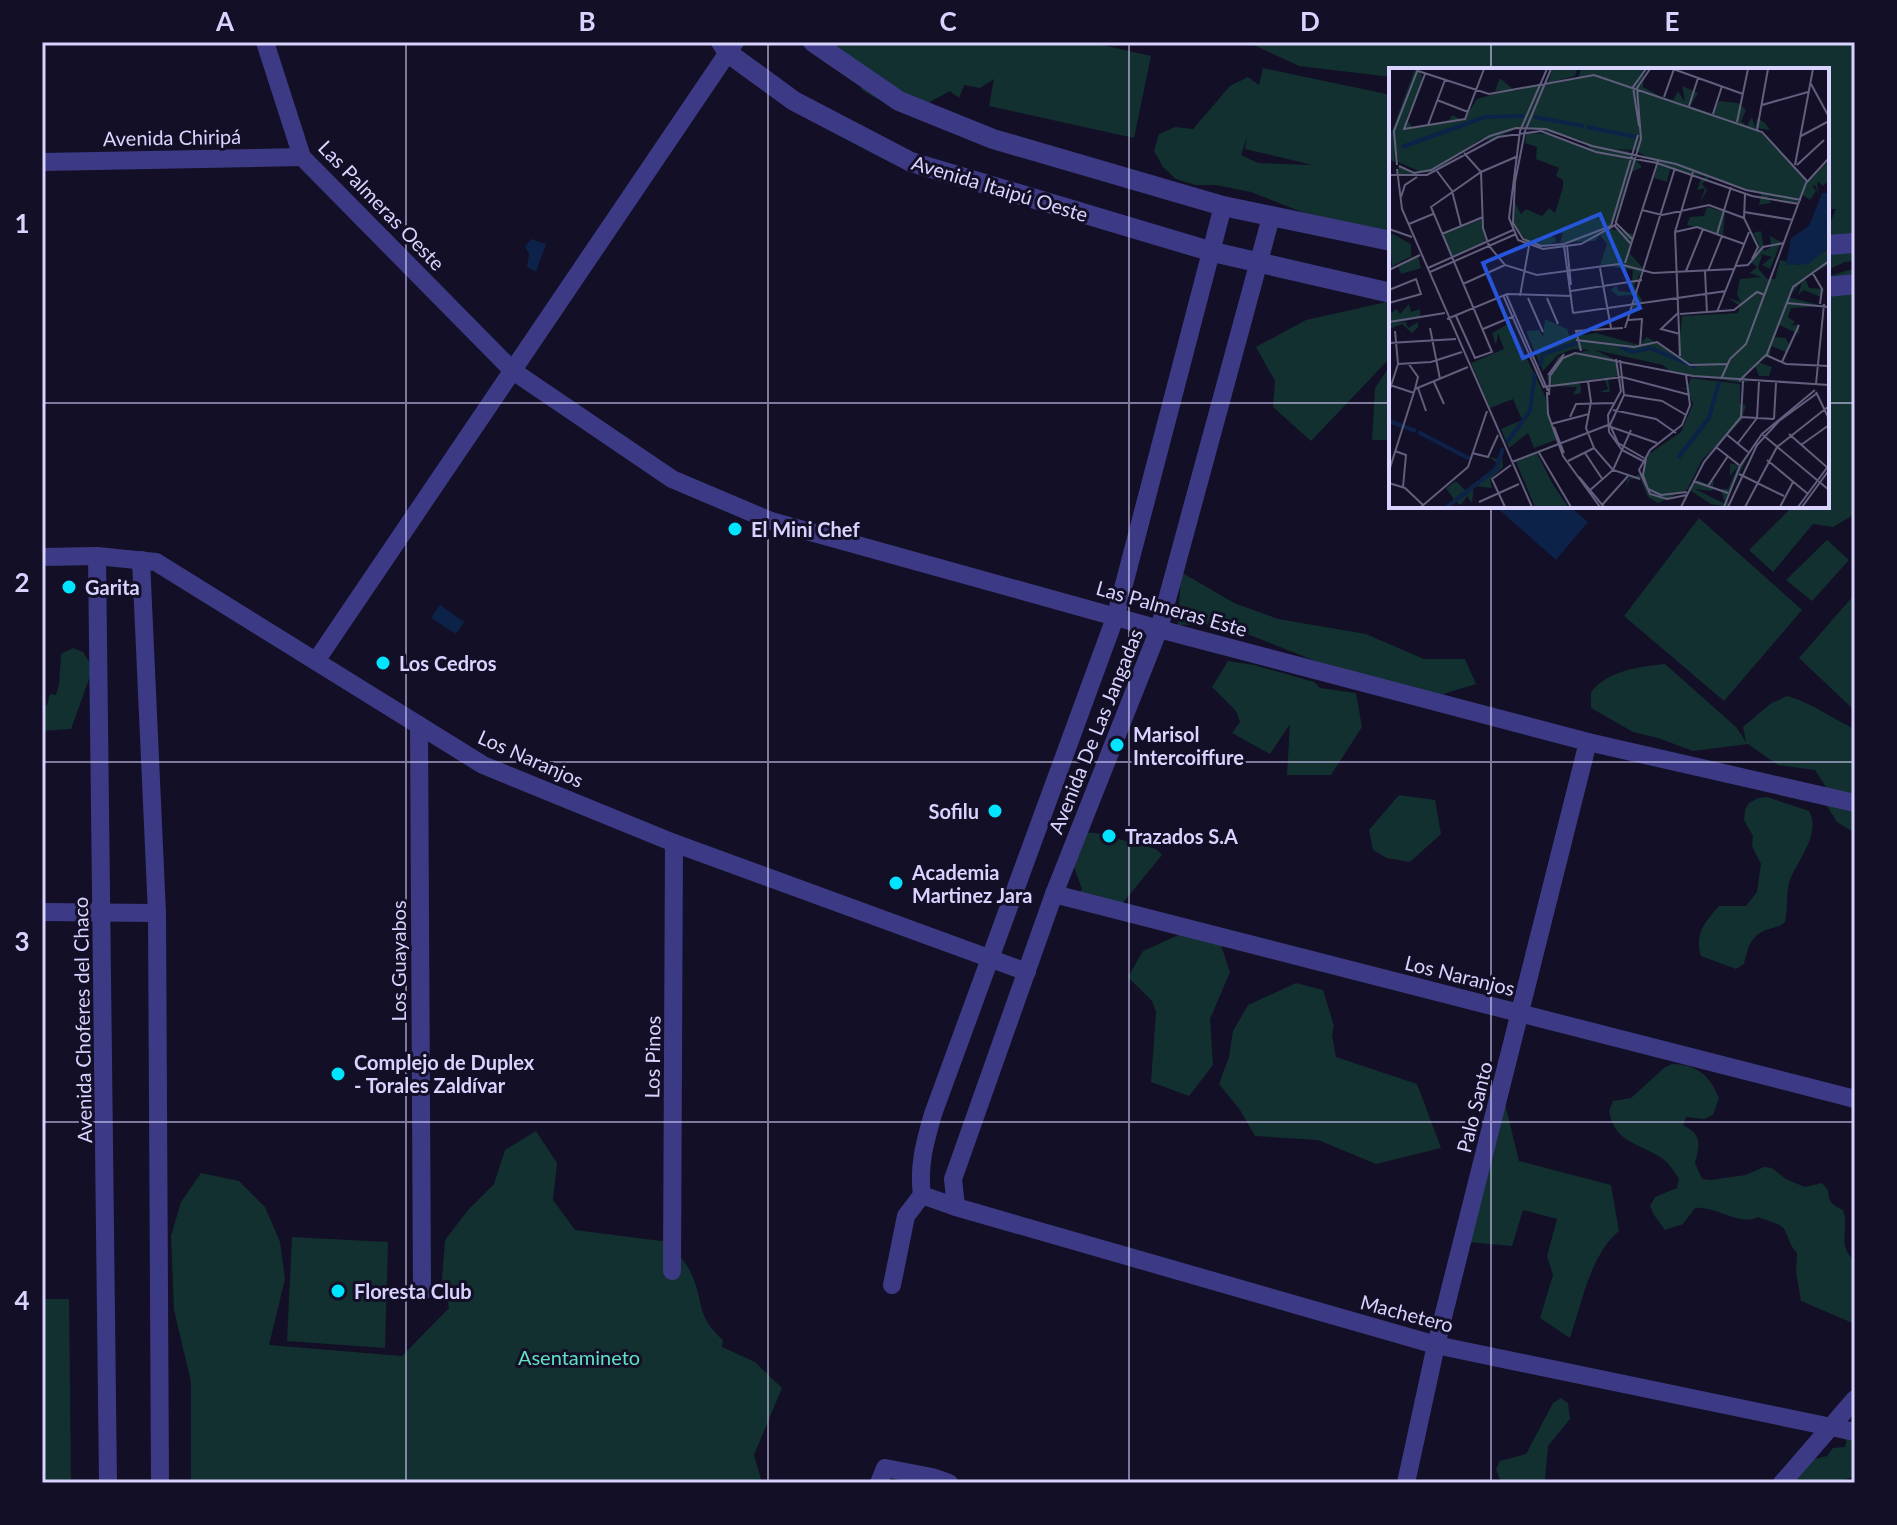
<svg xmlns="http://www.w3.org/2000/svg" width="1897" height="1525" viewBox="0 0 1897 1525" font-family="Lato,sans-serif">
<rect width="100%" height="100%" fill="#130f26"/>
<g fill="#12302f" fill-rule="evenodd">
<polygon points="820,42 1089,42 1151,56 1134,138 989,106 994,79 980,88 964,85 959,98 950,91 930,102 914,104 876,98 862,90 855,71"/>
<polygon points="1247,42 1855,42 1855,261 1845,262 1827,270 1827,223 1830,223 1836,209 1827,209 1827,70 1391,70 1391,77 1299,66"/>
<path d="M1263,68L1391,95V235L1302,212L1251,192L1216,185H1195L1176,179L1163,167L1154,151L1159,134L1175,127L1193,129L1230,86L1248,77L1259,85ZM1247,137L1245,149L1313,165L1258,163L1241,155Z"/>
<polygon points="1855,268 1855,514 1833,527 1813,524 1773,572 1749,550 1788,511 1789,506 1827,506 1827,277"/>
<polygon points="1391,301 1391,357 1311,441 1273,407 1275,381 1256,347 1306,320"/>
<polygon points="1391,364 1391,440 1372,440 1375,388"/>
<polygon points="1699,518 1802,610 1724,701 1624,616"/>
<polygon points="1827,540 1849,560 1812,601 1786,580"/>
<polygon points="1181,572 1234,603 1278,619 1366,634 1424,659 1465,659 1476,684 1437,696 1386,689 1222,624 1178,625"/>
<polygon points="1855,594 1855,711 1799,658"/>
<polygon points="73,648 83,652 93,668 71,729 42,731 42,708 47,705 50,694 56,695 59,685 61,654"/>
<polygon points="1228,661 1254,665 1314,682 1320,688 1356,693 1362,727 1331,775 1287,775 1290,724 1270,754 1232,733 1240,722 1236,711 1212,687"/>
<path d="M1665,664L1736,727L1746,742L1743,727L1770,704L1787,696C1815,704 1830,718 1855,729V833L1837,822L1827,806L1826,787L1815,770L1778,765L1748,744L1693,751L1658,738L1633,732L1591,708V692C1609,670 1638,667 1665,664Z"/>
<polygon points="1399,795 1435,800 1441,834 1410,862 1387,858 1373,850 1369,830"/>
<path d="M1767,797L1809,811C1822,835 1796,861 1789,883C1786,895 1788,909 1785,922C1778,928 1774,927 1766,930C1749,937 1748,949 1744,964L1736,969L1701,956C1694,934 1705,922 1719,906H1746L1757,892L1761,864L1752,846L1753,836L1744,820L1745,810L1749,803L1758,798Z"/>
<polygon points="1078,832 1096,833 1156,849 1162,855 1117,910 1075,900 1082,889 1072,862"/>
<polygon points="1192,929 1218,936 1230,972 1210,1019 1213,1065 1189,1096 1151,1082 1156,1012 1152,1001 1128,977 1143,951"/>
<polygon points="1296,983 1323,990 1334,1026 1332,1035 1336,1057 1417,1084 1441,1148 1376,1164 1318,1140 1255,1136 1240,1110 1219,1084 1229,1057 1233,1031 1248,1005"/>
<path d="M1672,1064C1697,1064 1710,1076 1719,1098L1713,1115L1704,1119L1686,1117L1683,1125C1702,1135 1700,1143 1695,1163L1702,1179L1710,1180L1746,1175L1764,1167L1772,1168L1786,1179L1805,1187L1822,1183L1828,1190C1828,1201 1832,1205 1843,1210C1850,1229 1836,1246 1855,1261V1324L1801,1301L1796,1272L1797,1253C1789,1245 1789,1237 1784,1229C1780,1223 1765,1220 1758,1217C1739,1227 1717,1206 1695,1208L1683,1224L1665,1230L1654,1215L1650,1206L1655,1197L1677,1188L1679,1179C1674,1172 1670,1164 1663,1159C1643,1144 1614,1144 1609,1111L1613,1101L1631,1098L1664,1068Z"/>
<path d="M1505,1104L1519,1161L1611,1185L1619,1231C1590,1255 1582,1303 1570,1338L1540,1318L1553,1275L1547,1256L1557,1219L1523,1210L1512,1246L1467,1242Z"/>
<path d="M536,1131L557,1163L553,1200L575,1230L669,1242C676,1252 686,1262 691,1273C705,1302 694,1314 723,1340L722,1347L755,1362L782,1388L754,1455L762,1483H191V1382L174,1310L171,1236L181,1202L201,1173L239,1181L265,1207L280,1242L285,1279L269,1345L402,1356L449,1308L442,1279L445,1240L468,1210L494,1184L505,1150Z"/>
<polygon points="292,1237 388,1242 385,1348 287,1341"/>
<polygon points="42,1299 69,1299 71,1483 42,1483"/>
<polygon points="1561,1398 1568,1403 1570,1419 1548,1446 1545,1481 1501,1483 1496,1469 1500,1461 1526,1454 1553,1403"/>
<polygon points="1855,1415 1854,1476 1838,1483 1789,1483 1814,1459 1827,1456 1833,1448 1845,1447 1848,1430"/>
</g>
<g fill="#0c2248">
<polygon points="531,239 546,244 536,272 527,267 529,254 525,247"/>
<polygon points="1495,506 1569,506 1588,522 1556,560"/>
<polygon points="440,605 464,622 456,634 431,618"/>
</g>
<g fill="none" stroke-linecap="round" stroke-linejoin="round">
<g stroke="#3d3a85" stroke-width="18">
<polyline points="265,42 302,157 513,371 672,479 771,521 1159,629 1588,742 1855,803"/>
<polyline points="42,162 302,157"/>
<path d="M1223,206L1116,615L933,1114C925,1142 918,1166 922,1195L956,1207L1436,1345L1855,1432"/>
<polyline points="97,556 108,1483"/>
<polyline points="42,557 97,556 156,562 483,765 674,843 1027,972"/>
<polyline points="141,560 157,913 160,1483"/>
<polyline points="316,661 735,42"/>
<polyline points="419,725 422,1292"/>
<polyline points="1054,894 1855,1099"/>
<polyline points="42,912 157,913"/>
<polyline points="956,1207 953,1179 1054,894 1159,629 1271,217"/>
<polyline points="672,1271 674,843"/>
<polyline points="892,1285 906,1216 922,1195"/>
<polyline points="879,1483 885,1468 932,1477 949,1483"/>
<polyline points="1406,1483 1436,1345 1588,742"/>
<polyline points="1782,1483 1855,1399"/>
</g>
<g stroke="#3d3a85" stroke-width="20">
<polyline points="721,42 728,53 794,101 911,162 1213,252 1391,293"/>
<polyline points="813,42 899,101 993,139 1223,206 1391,241"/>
<polyline points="1827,245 1855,243"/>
<polyline points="1827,287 1855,284"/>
</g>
</g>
<path fill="none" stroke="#d9d4ff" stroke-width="2" stroke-opacity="0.55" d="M406,42V1483M768,42V1483M1129,42V1483M1491,42V70M42,403H1391M1827,403H1855M1491,506V1483M42,762H1855M42,1122H1855"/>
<g fill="#00e5ff" stroke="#130f26" stroke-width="3">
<circle cx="735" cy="529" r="8"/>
<circle cx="69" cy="587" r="8"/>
<circle cx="383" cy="663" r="8"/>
<circle cx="1117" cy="745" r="8"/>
<circle cx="995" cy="811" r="8"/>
<circle cx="1109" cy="836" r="8"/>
<circle cx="896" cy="883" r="8"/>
<circle cx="338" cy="1074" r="8"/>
<circle cx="338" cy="1291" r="8"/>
</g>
<g text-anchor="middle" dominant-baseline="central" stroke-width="6" stroke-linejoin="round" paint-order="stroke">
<g font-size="20" fill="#d9d4ff" stroke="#130f26">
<text transform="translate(172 137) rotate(-1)">Avenida Chiripá</text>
<text transform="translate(1000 188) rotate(17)">Avenida Itaipú Oeste</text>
<text transform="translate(382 205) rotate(46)">Las Palmeras Oeste</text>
<text transform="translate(1172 608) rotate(16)">Las Palmeras Este</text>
<text transform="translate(1095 731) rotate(-68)">Avenida De Las Jangadas</text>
<text transform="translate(531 758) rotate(24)">Los Naranjos</text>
<text transform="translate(398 961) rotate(-90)">Los Guayabos</text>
<text transform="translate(1460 975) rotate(14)">Los Naranjos</text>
<text transform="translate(82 1020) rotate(-91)">Avenida Choferes del Chaco</text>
<text transform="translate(652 1057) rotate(-89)">Los Pinos</text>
<text transform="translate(1474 1107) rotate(-76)">Palo Santo</text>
<text transform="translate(1407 1313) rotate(15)">Machetero</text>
</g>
<g font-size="20" font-weight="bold" fill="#d9d4ff" stroke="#130f26" text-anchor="start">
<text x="751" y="529">El Mini Chef</text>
<text x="85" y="587">Garita</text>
<text x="399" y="663">Los Cedros</text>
<text x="1133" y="734">Marisol<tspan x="1133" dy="23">Intercoiffure</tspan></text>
<text x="979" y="811" text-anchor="end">Sofilu</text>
<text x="1125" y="836">Trazados S.A</text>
<text x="912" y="872">Academia<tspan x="912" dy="23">Martinez Jara</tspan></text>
<text x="354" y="1062">Complejo de Duplex<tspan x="354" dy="23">- Torales Zaldívar</tspan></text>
<text x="354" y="1291">Floresta Club</text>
</g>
<g font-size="20" fill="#5fe0c0" stroke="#130f26">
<text x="579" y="1357">Asentamineto</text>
</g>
</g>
<g transform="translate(1389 68)">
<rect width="440" height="440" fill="#130f26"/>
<path d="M26,1L33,7L32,17L17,51L24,60L60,52L64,47L74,53L88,31L119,22L106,23L111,10L126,23L159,14L163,1H188L186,8L166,13L189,10L192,1H255L254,19L273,29L284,32L289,23L296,34L293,18L309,25L301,38L324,46L330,33L349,35L357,42L352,53L358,58L363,49L366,60L368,50L376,55L381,62L367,60L419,113L440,93L438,114L434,118L428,113L430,130L427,118L423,117L427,123L421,132L414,127L407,136L379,128L382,135L370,137L372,126L321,109L313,116L318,122L311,135L316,120L308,122L312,111L318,109L281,101L278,114L265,110L269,96L246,82L224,81L239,83L253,99L243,104L222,161L244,166L241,186L254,200L245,218L254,234L244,241L245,227L229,228L222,222L227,217L230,223L242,224L244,202L211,197L218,176L211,167L206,173L171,175L174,165L163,166L160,169H166L167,174L153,178L136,171L125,156L126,135L132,146L137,141L153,148L160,140L166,145L174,119V112L167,108L170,100L147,91L148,79L136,75L137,65L160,66L207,85L192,72L133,58L102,72L92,71L45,104L10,107L9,98L20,104L30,103L9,94L5,60L6,94L0,92V71ZM318,139L336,144L334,167L298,157L301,149L315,148ZM92,151L97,174L63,189L54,167ZM372,163L375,183L382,179L381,168L392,174L381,201L373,197L383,189L368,185L373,187L369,200L378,211H386L391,192L410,197L440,181L439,197L416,210L420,220L435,221L432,229L415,222L409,227L413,214L399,229L434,238L402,240L399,249L406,254L402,258L410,256V266L390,257L386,269L397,270L400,277L397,284L382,278L381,288L369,294L383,299L380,308H370L366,297L355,307L359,313L354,315L282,304L274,297L206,282L227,292L229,308L219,310L221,324H211L219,321L215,310L191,313L192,325L184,327L188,319L161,318L158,309L169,289L201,282L184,281L169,287L154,303L137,263L150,262L154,269L156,251L178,261L181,269L207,265L250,277L258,269L289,288L293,248L349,245L351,238L339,230L352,234L348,226L351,211L372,209L361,205L368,199L363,195L370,177L364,165ZM0,164L22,176V191L29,188L32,200L12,206L9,198L22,191L21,189L3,198ZM20,236L22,244L31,241V252L30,250L8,255L17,254L19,260L29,254V259L23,265L13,256L0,261V246L8,241L11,246ZM121,255L156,328L167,372L145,380L139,365L120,380L112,361L133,352L124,331L101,340L82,295L115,281L109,265L107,277L103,265ZM302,310L351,316V336L357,337L353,352L313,392L299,420L309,412L320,417L325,412L323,423L306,421L336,436L332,421H339L349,398L341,408V395L351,398L365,376L338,431L340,439L322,436L299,421L269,435L259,429L251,410L241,411L236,421L239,411L254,405L257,388L292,364L304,336L298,321H289L298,320ZM112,383L114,399L101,411L103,420L85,418L83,435L78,428L72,437L66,433L57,420L67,413L76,422L104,401L108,395L100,389L108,391ZM148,385L163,415L179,439H146L127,394Z" fill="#12302f"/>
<path d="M433,125H440V180L419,196L397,197L402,170L420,158Z" fill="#0c2248"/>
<path fill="none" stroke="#0c2248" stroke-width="4" d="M145,49L195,58M198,59L247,69M13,79L96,49L135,48M231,279L244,284L261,280L307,299M151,298L154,286L190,274M0,353L27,363M29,364L81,391M118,374L141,343L146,305M289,390L320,350L330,314M58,439L107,401L114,380"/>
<path fill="none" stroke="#625e7d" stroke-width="2" d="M158,1L131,63L120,150L129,172L154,181L192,176L226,157L252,71L248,20L261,1M162,1L136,63L126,114L124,155L134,171L152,178L175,176L222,158L249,67M284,1L354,26M29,3L100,26L205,7L373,64L418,113M36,6L15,61L76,51L95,1M422,16L440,49M275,29L285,1M48,32L79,44M373,37L419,24M300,38L309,10M324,46L333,18M348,54L359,1M39,57L56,12M250,58L244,19L257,1M368,62L379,1M412,68L440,53M75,85L92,104L94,160L100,178L116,197L148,207L230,196L264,205L345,201M8,97L5,63L29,1M406,97L424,1M408,97L435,72M10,98L25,105L42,102L101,68L127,60L157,61L203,78L287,96L357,122L412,132M8,101L13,141L143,439M48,103L63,123L72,158M1,107H38L109,69L152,63L207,84L268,95L363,128L410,136M356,126L355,150L369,179L363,191M12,129L16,117L28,109M253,142L273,147L320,137L355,150M355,144L404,152M226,154L244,172M20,156L44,146M225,157L242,176M0,161L23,169M286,164L308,159L355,176M53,166L94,149M328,166L342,119M175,178L184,245M178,178L182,217M236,195L269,93M347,198L359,197L374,179L395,175M39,200L124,162M211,200L222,260M0,202L31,187M297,203L314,161M316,203L318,245M319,203L333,168M41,204L127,166M423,204L433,221L431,236M74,216L116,197M0,222L27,211L32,226L0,235M182,223L253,212M117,226L159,323M114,227L155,320M131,228L140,178M139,230L154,264M158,230L169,256M398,235L440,239M290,244L272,261L291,266M328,244L360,164M184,245L337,223M291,246L345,242L368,224L376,227M67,248L86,290L103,284L42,139L92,104L129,88M58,251L118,226L183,228M239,252L253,251L251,278M0,254L56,245M41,260L51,311M236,260L286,100M94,261L125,248M187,272L245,279L268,274L301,297L339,296M0,275L67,271M192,283L187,263L234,260M377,287L397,296L440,298M291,288L286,164L304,104M227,291L232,323L219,347L220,364L233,382L254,393M231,292L235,327L221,357L229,375L255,390M393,294L410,257M19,295L29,309L26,321M9,296L42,294L73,284M159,307L175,286M297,307L301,337L293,357L261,382L250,402L261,426L278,431L298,427M332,311L341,291L357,276L417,115L440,90M199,313L202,334L197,360L205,380L224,402L251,411M350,313L378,286L404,219L440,193M45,314L55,336M427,316L435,236M1,317L25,325M154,319L233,309L301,327M29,320L37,343M0,324L9,296L6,263M158,324L159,346L174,388L211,439M427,324L440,351M160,327L161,308L174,290L186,285L304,308L440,317M235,327L273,333L297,347M224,342L267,351L287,365M181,349L187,336L225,335M352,349L385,351M385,351L387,315M162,356L200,346M165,359L175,385M222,359L268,375M337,366L359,384M400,366L440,401M374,367L440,422M349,375L368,350L370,314M412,377L440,357M327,379L350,397M6,383L17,387L14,419M149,383L182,439M83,385L99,389L109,367M196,385L214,412M257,390L254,407L259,421L272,427L298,424M378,392L419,426M179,393L205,380M123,394L219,357M0,403L26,321L79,299M350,406L395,428M190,409L215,439M304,413L339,425M0,415L16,420L34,437M319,418L339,388M200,423L224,402L242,362M90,434L130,416M213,437L239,408M32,439L79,399L98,343M116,439L103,411L122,397M292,439L315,394L352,349L354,313M335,439L351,398L373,366L426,322M339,439L368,377L390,353L427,326M356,439L388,379L440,338M391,439L404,414M409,439L440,397M413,439L440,402"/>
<path fill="#2655da" fill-opacity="0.15" stroke="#2655da" stroke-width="4" d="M211,146L251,240L134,290L94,195Z"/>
<rect width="440" height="440" fill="none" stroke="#d9d4ff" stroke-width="4"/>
</g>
<rect width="1897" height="1525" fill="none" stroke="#130f26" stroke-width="88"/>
<rect x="44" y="44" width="1809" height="1437" fill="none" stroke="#d9d4ff" stroke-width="3"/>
<g font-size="26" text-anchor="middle" font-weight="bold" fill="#d9d4ff">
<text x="225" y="31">A</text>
<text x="587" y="31">B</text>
<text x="948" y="31">C</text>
<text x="1310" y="31">D</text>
<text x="1672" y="31">E</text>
<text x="22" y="233">1</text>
<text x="22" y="592">2</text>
<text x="22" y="951">3</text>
<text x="22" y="1310">4</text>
</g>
</svg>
